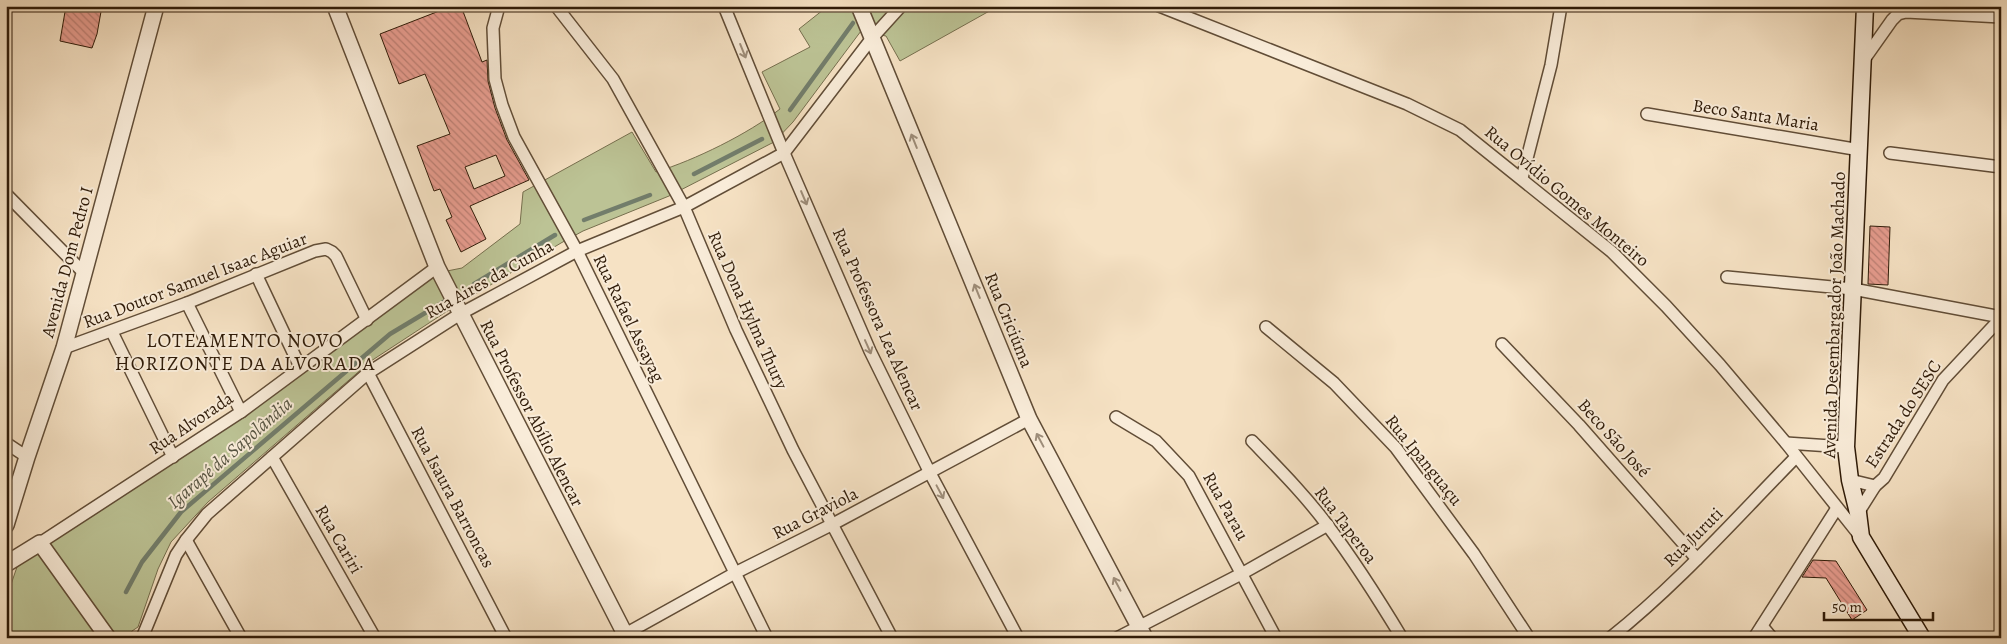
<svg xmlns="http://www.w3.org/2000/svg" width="2007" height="644" viewBox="0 0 2007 644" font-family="Alegreya,serif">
<defs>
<pattern id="building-back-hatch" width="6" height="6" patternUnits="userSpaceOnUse" patternTransform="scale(1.25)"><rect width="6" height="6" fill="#e89d90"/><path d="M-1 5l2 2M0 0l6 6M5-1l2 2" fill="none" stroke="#bc7f74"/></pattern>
</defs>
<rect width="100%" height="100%" fill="#f6e2c4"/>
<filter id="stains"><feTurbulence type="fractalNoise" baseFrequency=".004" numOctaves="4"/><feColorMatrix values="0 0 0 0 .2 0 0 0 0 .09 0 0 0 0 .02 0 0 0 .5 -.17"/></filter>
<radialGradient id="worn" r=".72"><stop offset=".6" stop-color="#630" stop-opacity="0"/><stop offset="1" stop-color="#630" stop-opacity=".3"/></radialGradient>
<path fill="#bcc395" stroke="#766f4e" d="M828,6H995L993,9L900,61L886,36L861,31L793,122L774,142L669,196L583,231L561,243L455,306L371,361L208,502L171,542L158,569L138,627L132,631L130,638H6V599L18,564L128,491L432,274L462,268L520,224L523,192L632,132L656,172C695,160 748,134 780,109L762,72L810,47L799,29Z"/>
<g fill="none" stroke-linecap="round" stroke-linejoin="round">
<g stroke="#727d6b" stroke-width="4.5">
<polyline points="790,110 853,23"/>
<polyline points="694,174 762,139"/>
<polyline points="584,220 650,195"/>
<polyline points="474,284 555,235"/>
<polyline points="126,592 142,562 181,512 390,334 445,301"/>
</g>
</g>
<g fill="url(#building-back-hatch)" stroke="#2f1b08" fill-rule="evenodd">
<polygon points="66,6 102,6 97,34 92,48 60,41"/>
<path d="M452,6H461L482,62L487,60L488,81L495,108L507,140L529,180L470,206L486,239L461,252L446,220L452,217L440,189L434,191L417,146L450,134L425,74L399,84L380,34ZM496,155L505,176L474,189L465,167Z"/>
<polygon points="1870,226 1890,227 1888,285 1868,284"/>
<polygon points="1813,560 1836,561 1867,610 1852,620 1826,578 1802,577"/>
</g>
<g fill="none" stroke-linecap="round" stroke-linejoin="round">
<defs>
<g id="minor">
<polyline points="499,6 493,28 495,79 502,105 514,137 577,251 767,638"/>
<polyline points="556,6 613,79 684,207 736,330 793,450 892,638"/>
<polyline points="724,6 784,153 870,351 930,473 1018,638"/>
<polyline points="1159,6 1407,104 1460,130 1612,252 1666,306 1720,365 1786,443 1860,536"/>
<polyline points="1863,61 1892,20 1898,14 1906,12 2001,17"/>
<polyline points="1647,114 1860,150"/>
<polyline points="1890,153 2001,167"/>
<polyline points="1522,178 1551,65 1561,6"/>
<polyline points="6,194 84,273"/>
<polyline points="256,274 300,367"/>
<polyline points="1727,277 1853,289 2001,317"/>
<polyline points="187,303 241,412"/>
<polyline points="1266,327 1334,383 1396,448 1474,554 1529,638"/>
<polyline points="112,332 173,457"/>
<polyline points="1502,344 1579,425 1697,559"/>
<polyline points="64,348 187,303 315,251 326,249 332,252 336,256 367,320"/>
<polyline points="368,373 506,638"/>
<polyline points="1116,417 1156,441 1189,476 1276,638"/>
<path d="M1252,441C1279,469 1306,496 1328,526C1355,562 1379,600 1402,638"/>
<polyline points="6,443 27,457"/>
<polyline points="1786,443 1846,447"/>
<polyline points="272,457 375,638"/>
<polyline points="1850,480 1875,486"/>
<polyline points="1858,513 1875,486 1884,478 1943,380 2001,318"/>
<polyline points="186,540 241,638"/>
<polyline points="40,543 241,412 437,267"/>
<polyline points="1762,626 1772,638"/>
<polyline points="142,638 176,555 186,540 207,514 368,373 460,314 577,251 684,207 784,153 872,38 901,6"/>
<polyline points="618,638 735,573 833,524 1029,419"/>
<polyline points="1117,638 1243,573 1328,525"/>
<path d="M1610,638C1678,584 1736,518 1796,457"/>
<polyline points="1754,638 1837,508"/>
</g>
<g id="tertiary">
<polyline points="335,6 437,267 627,638"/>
<polyline points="859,6 1029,419 1145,638"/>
<polyline points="6,525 27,457 64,348 156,6"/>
<polyline points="6,564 40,543 108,638"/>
</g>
<polyline id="secondary" points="1865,6 1846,447 1850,480 1858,513 1861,537 1922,638"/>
</defs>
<use href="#minor" stroke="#614d37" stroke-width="14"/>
<use href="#tertiary" stroke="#614d37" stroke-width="18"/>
<use href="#secondary" stroke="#2f1b08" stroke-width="19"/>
<use href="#minor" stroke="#f9ecd9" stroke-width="11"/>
<use href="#tertiary" stroke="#f9ecd9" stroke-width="15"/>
<use href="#secondary" stroke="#f9ecd9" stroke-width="16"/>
</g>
<defs><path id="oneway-shaft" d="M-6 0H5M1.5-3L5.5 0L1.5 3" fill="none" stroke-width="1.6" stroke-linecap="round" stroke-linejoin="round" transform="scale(1.25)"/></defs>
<g stroke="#9e8e7b">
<use href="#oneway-shaft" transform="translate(743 51) rotate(68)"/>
<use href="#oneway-shaft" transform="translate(914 141) rotate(-112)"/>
<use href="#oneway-shaft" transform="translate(804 198) rotate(67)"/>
<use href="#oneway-shaft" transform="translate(977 291) rotate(-112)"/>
<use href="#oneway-shaft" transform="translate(868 347) rotate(66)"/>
<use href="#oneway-shaft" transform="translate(1040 440) rotate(-118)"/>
<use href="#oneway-shaft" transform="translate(940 492) rotate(62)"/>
<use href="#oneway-shaft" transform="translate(1117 584) rotate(-118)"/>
</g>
<g text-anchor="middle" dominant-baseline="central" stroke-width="4" stroke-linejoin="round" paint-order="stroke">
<g font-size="18" fill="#2f1b08" stroke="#f9ecd9">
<text transform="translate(1756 115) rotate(9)">Beco Santa Maria</text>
<text transform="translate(1567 196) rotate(40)">Rua Ovídio Gomes Monteiro</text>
<text transform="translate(67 262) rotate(-75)">Avenida Dom Pedro I</text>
<text transform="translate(489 279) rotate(-29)">Rua Aires da Cunha</text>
<text transform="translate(195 280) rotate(-21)">Rua Doutor Samuel Isaac Aguiar</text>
<text transform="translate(748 310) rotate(66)">Rua Dona Hylma Thury</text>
<text transform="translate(1834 315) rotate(-88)">Avenida Desembargador João Machado</text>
<text transform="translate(629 318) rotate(64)">Rua Rafael Assayag</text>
<text transform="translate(878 319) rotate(66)">Rua Professora Lea Alencar</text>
<text transform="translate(1009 320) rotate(68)">Rua Criciúma</text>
<text transform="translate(532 413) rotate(63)">Rua Professor Abílio Alencar</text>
<text transform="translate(1903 414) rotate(-57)">Estrada do SESC</text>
<text transform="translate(191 423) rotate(-34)">Rua Alvorada</text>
<text transform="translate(1614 438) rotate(48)">Beco São José</text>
<text transform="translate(1424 460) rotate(51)">Rua Ipanguaçu</text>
<text transform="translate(453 497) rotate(62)">Rua Isaura Barroncas</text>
<text transform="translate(1226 506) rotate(61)">Rua Parau</text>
<text transform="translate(815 513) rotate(-27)">Rua Graviola</text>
<text transform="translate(1346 525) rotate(53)">Rua Taperoa</text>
<text transform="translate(1693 537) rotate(-45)">Rua Juruti</text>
<text transform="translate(339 539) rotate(60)">Rua Cariri</text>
</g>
<g font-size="19" font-style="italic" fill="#565442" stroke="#f9ecd9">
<text transform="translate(230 453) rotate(-41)">Igarapé da Sapolândia</text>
</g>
<g font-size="20" letter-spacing="1" fill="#2f1b08" stroke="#f9ecd9">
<text x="245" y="340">LOTEAMENTO NOVO<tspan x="245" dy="23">HORIZONTE DA ALVORADA</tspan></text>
</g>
</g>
<rect width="2007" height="644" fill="none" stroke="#f6e2c4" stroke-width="25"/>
<rect x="8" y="8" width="1992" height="629" fill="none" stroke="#2f1b08" stroke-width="2.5"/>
<rect x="12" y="12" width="1982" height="619" fill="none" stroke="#2f1b08"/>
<path d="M1824 612v8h109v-8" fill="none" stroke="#2f1b08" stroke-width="2.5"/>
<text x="1832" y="612" font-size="15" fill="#2f1b08" stroke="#f9ecd9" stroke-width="4" paint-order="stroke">50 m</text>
<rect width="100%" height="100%" filter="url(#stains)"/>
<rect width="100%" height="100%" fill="url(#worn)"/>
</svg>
